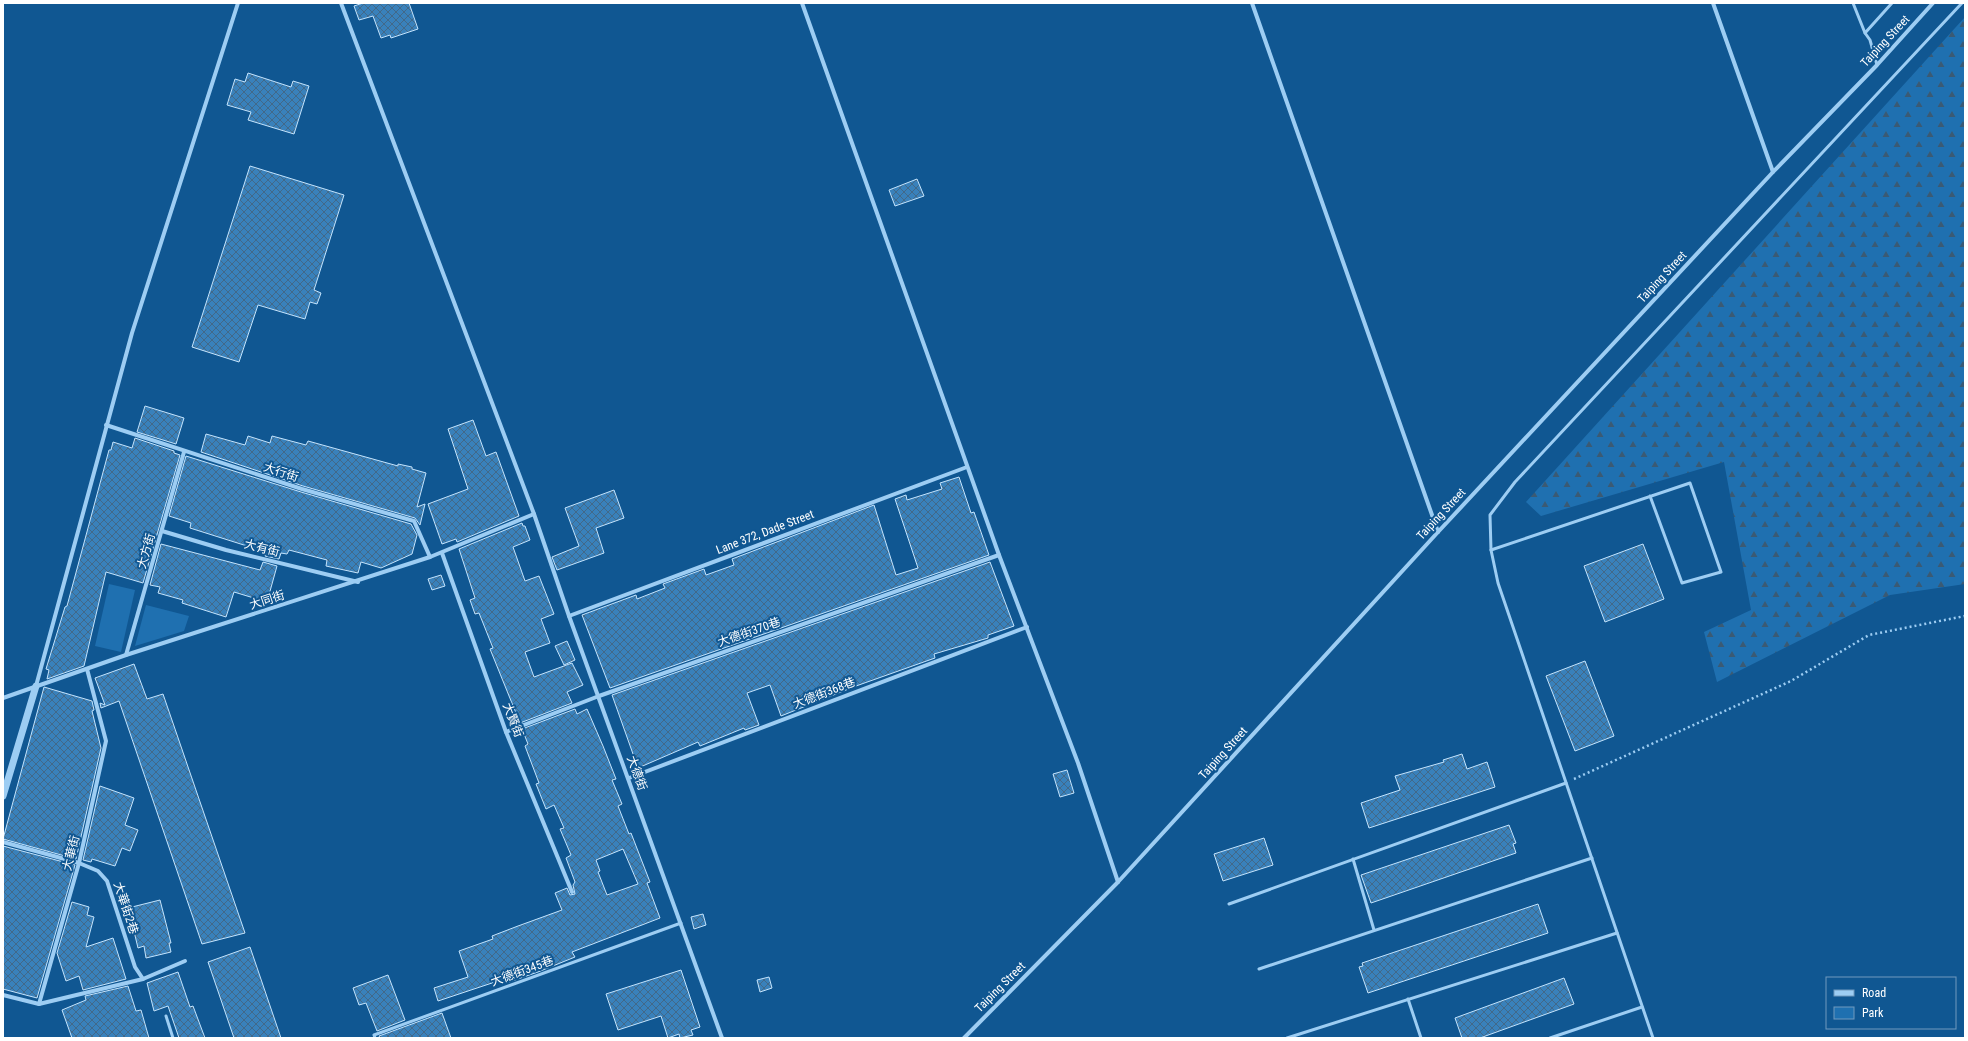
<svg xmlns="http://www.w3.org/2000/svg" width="1968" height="1041" viewBox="0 0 1968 1041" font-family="'Roboto Condensed','Noto Sans TC',sans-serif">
<defs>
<pattern id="forest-firs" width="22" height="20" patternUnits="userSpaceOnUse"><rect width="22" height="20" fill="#1f70b0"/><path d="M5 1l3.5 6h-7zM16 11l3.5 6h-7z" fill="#3a5a74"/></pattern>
<pattern id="building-cross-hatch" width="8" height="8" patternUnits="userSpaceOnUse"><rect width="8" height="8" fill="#3981bb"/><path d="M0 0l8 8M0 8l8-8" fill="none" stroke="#426989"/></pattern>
</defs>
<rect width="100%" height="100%" fill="#105792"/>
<polygon fill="url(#forest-firs)" points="1965,17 1965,584 1890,595 1717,682 1704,632 1751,610 1724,462 1541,516 1526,502"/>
<g fill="#1f70b0">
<polygon points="109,584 135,590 121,652 95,646"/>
<polygon points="146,605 189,616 184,631 135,646"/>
</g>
<g fill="url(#building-cross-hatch)" stroke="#c4e4fd" fill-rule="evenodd">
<polygon points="363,3 409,3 418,29 391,38 390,35 381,38 373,16 359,20 354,6"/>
<polygon points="248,73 291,87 293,81 309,86 294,134 248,120 251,112 227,105 235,79 245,82"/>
<polygon points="250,166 344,195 314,290 321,293 317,304 310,302 305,319 258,305 239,362 192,347"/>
<polygon points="917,179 924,196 895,206 889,190"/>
<polygon points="145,406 184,418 176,444 137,432"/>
<polygon points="473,420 486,456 496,452 519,516 457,542 456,539 442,544 428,504 468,489 448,429"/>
<polygon points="206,434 245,445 248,436 270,443 272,436 306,445 308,441 398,466 398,464 412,467 412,469 426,473 417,507 425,504 420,525 415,518 303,486 201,452"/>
<polygon points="135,438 174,451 174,453 180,455 143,583 106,572 84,666 47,679 49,670 46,669 65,607 67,606 109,450 111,450 113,442 132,448"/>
<polygon points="186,456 301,492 411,524 417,535 412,554 381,568 361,562 358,573 326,566 327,560 289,550 287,554 281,553 279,559 265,556 266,552 190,528 191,523 169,516"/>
<polygon points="959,477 971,513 974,512 989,555 610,688 582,615 636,595 637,599 665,588 663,584 704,569 706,575 734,565 732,559 874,505 896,575 918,568 895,499 906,495 907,500 942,489 940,483"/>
<polygon points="614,490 624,518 596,528 604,553 557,570 552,557 579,546 565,508"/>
<polygon points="522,523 523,526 525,526 530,540 513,547 525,581 539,576 554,614 541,619 550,643 525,652 534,677 572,663 583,685 567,692 572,703 520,723 490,649 493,648 479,613 475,614 470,600 475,598 459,549"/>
<polygon points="161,544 260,570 263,562 277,566 267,602 234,592 226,617 182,603 183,600 158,593 160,587 150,585"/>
<polygon points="1643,544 1664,599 1605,622 1584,566"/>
<polygon points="990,562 1014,626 988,635 988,638 934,654 935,658 856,686 781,716 770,685 747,693 759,725 745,730 744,728 700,746 698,742 638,768 612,695"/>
<polygon points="441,575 445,586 432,590 428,579"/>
<polygon points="567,641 575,660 564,665 555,646"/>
<polygon points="1585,661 1614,736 1575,751 1546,676"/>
<polygon points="134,664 147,699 163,694 245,933 202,944 119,701 101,708 100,703 105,705 95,678"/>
<polygon points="44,687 92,701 94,710 92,711 101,748 76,859 3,839"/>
<path d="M575,709L577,714L587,709L603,746L616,779L612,780L622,804L618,806L629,834L631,833L650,882L647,883L660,918L572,952L575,957L538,972L509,982L507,978L438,1001L434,988L468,977L459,951L493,939L492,936L518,926L562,910L555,893L567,888L570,895L575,894L573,885L575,882L566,858L571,855L560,829L564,828L554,805L546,809L536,784L539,783L525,746L528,744L522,729ZM623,849L638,884L607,895L598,872L600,871L596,860Z"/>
<polygon points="1462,754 1467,769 1487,762 1495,787 1369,828 1361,803 1400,790 1395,776 1444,762 1443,760"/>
<polygon points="1067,770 1074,793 1060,797 1053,774"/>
<polygon points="100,786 134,798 125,825 138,830 130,851 122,848 115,866 92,859 91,862 83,860"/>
<polygon points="1509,825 1516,843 1513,844 1516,853 1371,903 1361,875"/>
<polygon points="1264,838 1273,865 1223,881 1214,854"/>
<polygon points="3,846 75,865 37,998 3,989"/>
<polygon points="160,900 171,943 169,943 171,952 146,958 144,946 138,948 132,923 136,922 132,907"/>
<polygon points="72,902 89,907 87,915 94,917 86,947 113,938 126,979 83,990 79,976 66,981 57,953"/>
<polygon points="1538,904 1548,933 1368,993 1359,967 1363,966 1362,963"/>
<polygon points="703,914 706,925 694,929 691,917"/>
<polygon points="250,947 281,1038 234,1038 208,962"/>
<polygon points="681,970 700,1027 691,1030 693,1035 680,1038 679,1034 668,1038 661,1016 618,1030 606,994"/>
<polygon points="178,972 190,1007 193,1006 205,1038 179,1038 168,1006 154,1011 147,983"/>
<polygon points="388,975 405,1020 377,1031 366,1003 359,1005 353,988"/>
<polygon points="769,977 772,988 760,992 757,980"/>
<polygon points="1564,978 1574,1004 1480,1038 1462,1038 1455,1018"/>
<polygon points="128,986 136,1011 141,1010 149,1038 72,1038 62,1010 86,1000 85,996"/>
<polygon points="442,1013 451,1038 380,1038 379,1036"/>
</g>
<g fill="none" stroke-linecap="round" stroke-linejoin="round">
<polyline stroke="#9dcdf3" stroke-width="2.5" stroke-dasharray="2 3" stroke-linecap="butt" points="1574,779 1791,681 1869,635 1965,616"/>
<g stroke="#9dcdf3" stroke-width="3">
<polyline points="1853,3 1865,33 1892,3"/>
<polyline points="1865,33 1870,40 1877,65"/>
<polyline points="1491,550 1690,483 1721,572 1682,583 1650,496"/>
<polyline points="1353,859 1374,930"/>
<polyline points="1229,904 1566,783"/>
<polyline points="1259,969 1592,858"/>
<polyline points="1408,999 1421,1038"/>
<polyline points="166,1016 173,1038"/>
<polyline points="375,1038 374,1035 681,923"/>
<polyline points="1287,1038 1617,933"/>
<polyline points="1550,1038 1642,1007"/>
<polyline points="1653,1038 1498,583 1491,550 1490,515 1515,482 1962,3"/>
</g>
<g stroke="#9dcdf3" stroke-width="4">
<polyline points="341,3 534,514 569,616 722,1038"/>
<polyline points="802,3 999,555 1078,763 1118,882"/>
<polyline points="1252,3 1438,532"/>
<polyline points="1713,3 1773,172"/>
<polyline points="106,425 302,489 414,521 430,557"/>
<polyline points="162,531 226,550 358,582"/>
<polyline points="442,553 506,732 572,892"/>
<polyline points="569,616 967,467"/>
<polyline points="126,655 184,452"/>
<polyline points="36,686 132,333 238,3"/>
<polyline points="3,698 126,655 430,557 534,514"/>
<polyline points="506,732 599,696 999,555"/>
<polyline points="629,778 1027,627"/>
<polyline points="3,842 79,863 98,871 107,881 135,967 143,979"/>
<polyline points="3,995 39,1004 143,979 185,961"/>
<polyline points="39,1004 79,863 106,741 87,669"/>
<polyline points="964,1038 1118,882 1438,532 1773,172 1877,65 1933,3"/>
</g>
<polyline stroke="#9dcdf3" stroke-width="7" points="3,796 36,686"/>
</g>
<g text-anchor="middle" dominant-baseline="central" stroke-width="4" stroke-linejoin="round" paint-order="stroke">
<g font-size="12" fill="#fff" stroke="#105792">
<text transform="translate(1885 41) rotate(-47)">Taiping Street</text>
<text transform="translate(1662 277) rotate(-47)">Taiping Street</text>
<text transform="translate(281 472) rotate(18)">大行街</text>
<text transform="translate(1441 514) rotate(-47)">Taiping Street</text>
<text transform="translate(765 532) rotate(-21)">Lane 372, Dade Street</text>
<text transform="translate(262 548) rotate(14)">大有街</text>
<text transform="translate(146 551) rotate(-74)">大方街</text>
<text transform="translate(267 600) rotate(-18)">大同街</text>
<text transform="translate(749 632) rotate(-19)">大德街370巷</text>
<text transform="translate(824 693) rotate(-21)">大德街368巷</text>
<text transform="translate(513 720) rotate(69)">大賢街</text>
<text transform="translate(1223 753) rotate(-48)">Taiping Street</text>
<text transform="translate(637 773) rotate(70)">大德街</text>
<text transform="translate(71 853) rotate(-76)">大華街</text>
<text transform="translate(126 908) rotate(72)">大華街2巷</text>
<text transform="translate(522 971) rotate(-20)">大德街345巷</text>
<text transform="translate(1000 987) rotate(-45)">Taiping Street</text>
</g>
</g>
<rect width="1968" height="1041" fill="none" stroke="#ffffff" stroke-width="8"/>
<rect x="1826" y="977" width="130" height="52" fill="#105792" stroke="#709abe"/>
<rect x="1834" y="990" width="20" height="6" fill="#9dcdf3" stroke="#709abe"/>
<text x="1862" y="997" font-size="12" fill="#ffffff">Road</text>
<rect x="1834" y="1007" width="20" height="12" fill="#1f70b0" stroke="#709abe"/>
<text x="1862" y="1017" font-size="12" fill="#ffffff">Park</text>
</svg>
